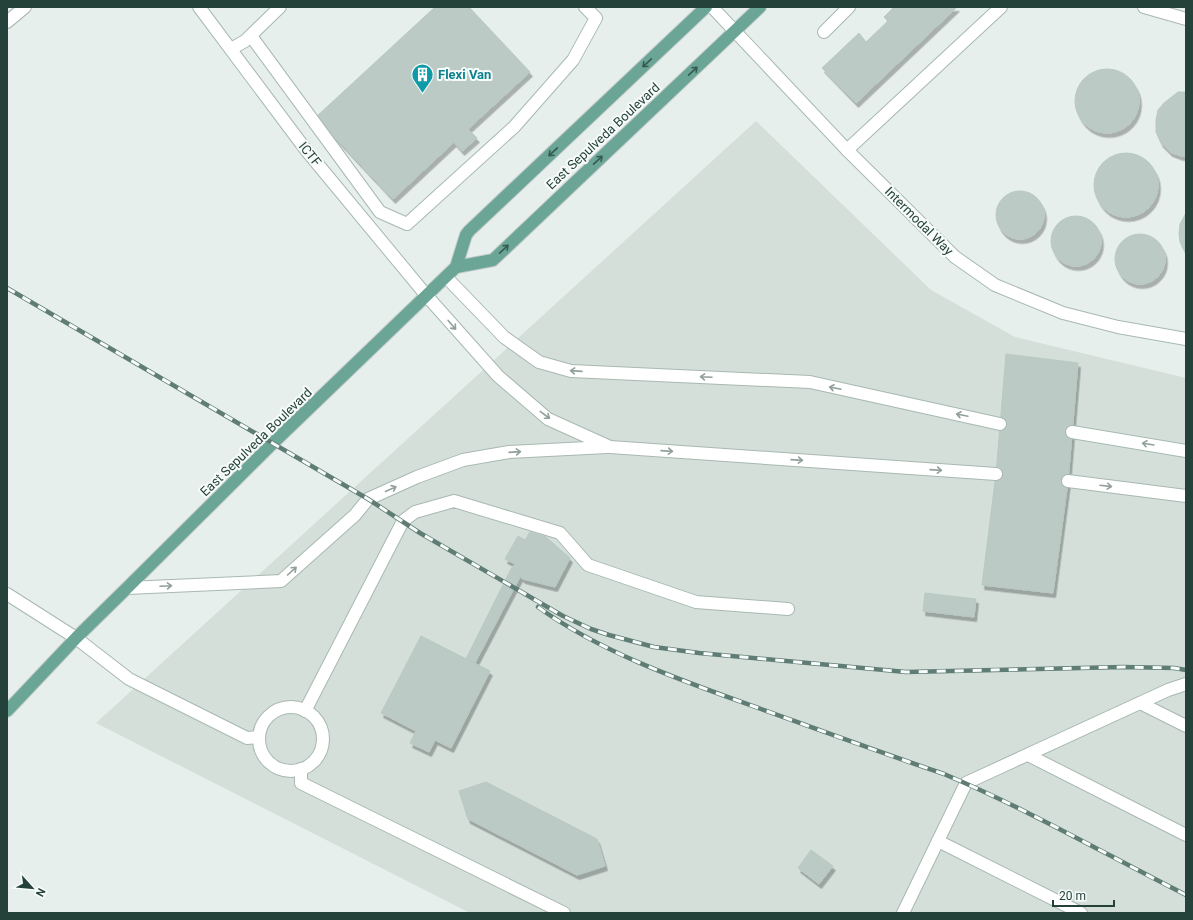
<svg xmlns="http://www.w3.org/2000/svg" width="1193" height="920" viewBox="0 0 1193 920" font-family="Roboto,sans-serif">
<defs>
<filter id="shadow"><feDropShadow dx="2.5" dy="4.5" stdDeviation="0" flood-color="#0004"/></filter>
</defs>
<rect width="100%" height="100%" fill="#e6efeb"/>
<polygon fill="#d4dfda" points="756,121 931,290 1015,337 1186,378 1186,913 470,913 96,723"/>
<g fill="#bbcac4" stroke="#b8c9c2" filter="url(#shadow)">
<polygon points="435,7 469,7 530,72 468,129 477,138 462,151 454,142 393,199 316,117"/>
<polygon points="894,7 957,7 856,103 822,68 859,33 866,42 888,21 884,17"/>
<circle cx="1107" cy="101" r="32"/>
<polygon points="1178,92 1186,92 1186,156 1181,156 1170,152 1161,143 1156,132 1156,120 1158,110 1164,103"/>
<circle cx="1126" cy="185" r="32"/>
<circle cx="1020" cy="215" r="24"/>
<polygon points="1186,213 1186,254 1180,242 1179,233 1180,224"/>
<circle cx="1076" cy="241" r="25"/>
<circle cx="1140" cy="259" r="25"/>
<polygon points="1006,354 1078,363 1068,481 1053,593 982,585 996,474"/>
<polygon points="530,532 546,537 570,558 555,587 523,579 511,569 515,564 505,559 518,536 525,540"/>
<polygon points="511,569 520,577 475,663 466,659"/>
<polygon points="925,593 976,599 974,617 923,611"/>
<polygon points="421,636 490,671 451,748 435,740 429,752 410,743 416,731 381,713"/>
<polygon points="486,782 597,839 605,866 577,875 468,819 459,791"/>
<polygon points="811,850 833,866 819,884 798,868"/>
</g>
<g fill="none" stroke-linecap="round" stroke-linejoin="round">
<defs>
<g id="lane">
<polyline points="1144,7 1186,19"/>
<polyline points="7,22 25,7"/>
<polyline points="824,32 849,7"/>
<polyline points="251,36 380,212 407,224 514,127 573,60 596,18 585,7"/>
<polyline points="231,49 245,41 280,7"/>
<polyline points="847,150 1001,7"/>
<polyline points="446,277 504,337 539,362 571,371 810,382 1000,424"/>
<polyline points="426,295 498,376 548,419 610,447 996,474"/>
<polyline points="1072,432 1186,451"/>
<polyline points="1068,481 1186,496"/>
<polyline points="127,588 281,581 355,515 368,499 417,477 463,460 509,452 607,447"/>
<polyline points="76,638 129,679 247,738 259,737"/>
<polyline points="1140,703 1186,726"/>
<circle cx="291" cy="739" r="32"/>
<polyline points="305,711 403,521 415,512 454,501 560,533 588,565 696,602 788,609"/>
<polyline points="1028,755 1186,835"/>
<polyline points="301,769 301,783 564,913"/>
<polyline points="938,841 1081,913"/>
<polyline points="903,913 966,783 1168,690 1186,684"/>
</g>
<g id="street">
<polyline points="199,7 306,150 426,295"/>
<polyline points="712,7 847,150 955,257 995,285 1063,313 1118,327 1186,339"/>
<polyline points="7,594 76,638"/>
</g>
<g id="primary">
<polyline points="456,267 493,260 760,7"/>
<polyline points="7,711 76,638 127,588 273,443 456,267 466,235 469,231 706,7"/>
</g>
</defs>
<use href="#lane" stroke="#a8b8b2" stroke-width="14"/>
<use href="#street" stroke="#a8b8b2" stroke-width="14"/>
<use href="#primary" stroke="#c2cac8" stroke-width="14"/>
<use href="#lane" stroke="#fff" stroke-width="12"/>
<use href="#street" stroke="#fff" stroke-width="12"/>
<use href="#primary" stroke="#6aa596" stroke-width="12"/>
<defs>
<g id="rail">
<polyline points="7,288 368,499 420,533 563,616 591,629 609,635 654,647 699,653 906,672 1123,667 1174,668 1186,670"/>
<path d="M538,607C603,654 686,682 761,709C822,731 882,753 944,774C1027,809 1105,854 1186,895"/>
</g>
</defs>
<use href="#rail" stroke="#5f7d75" stroke-width="4.5"/>
<use href="#rail" stroke="#f7fbf9" stroke-width="3" stroke-dasharray="9" stroke-linecap="butt"/>
</g>
<defs><path id="oneway-shaft" d="M-6 0H5M1.5-3L5.5 0L1.5 3" fill="none" stroke-width="1.6" stroke-linecap="round" stroke-linejoin="round"/></defs>
<g stroke="#365b51">
<use href="#oneway-shaft" transform="translate(647 63) rotate(137)"/>
<use href="#oneway-shaft" transform="translate(693 71) rotate(-43)"/>
<use href="#oneway-shaft" transform="translate(553 152) rotate(137)"/>
<use href="#oneway-shaft" transform="translate(598 160) rotate(-43)"/>
<use href="#oneway-shaft" transform="translate(504 249) rotate(-43)"/>
</g>
<g stroke="#92a09c">
<use href="#oneway-shaft" transform="translate(452 325) rotate(49)"/>
<use href="#oneway-shaft" transform="translate(576 371) rotate(-176)"/>
<use href="#oneway-shaft" transform="translate(706 377) rotate(-177)"/>
<use href="#oneway-shaft" transform="translate(835 388) rotate(-168)"/>
<use href="#oneway-shaft" transform="translate(545 415) rotate(37)"/>
<use href="#oneway-shaft" transform="translate(962 415) rotate(-168)"/>
<use href="#oneway-shaft" transform="translate(1148 444) rotate(-171)"/>
<use href="#oneway-shaft" transform="translate(667 451) rotate(4)"/>
<use href="#oneway-shaft" transform="translate(515 452) rotate(-4)"/>
<use href="#oneway-shaft" transform="translate(797 460) rotate(4)"/>
<use href="#oneway-shaft" transform="translate(936 470) rotate(4)"/>
<use href="#oneway-shaft" transform="translate(1106 486) rotate(7)"/>
<use href="#oneway-shaft" transform="translate(391 489) rotate(-25)"/>
<use href="#oneway-shaft" transform="translate(292 571) rotate(-42)"/>
<use href="#oneway-shaft" transform="translate(166 586) rotate(-3)"/>
</g>
<defs>
<symbol id="building-pin" viewBox="-11 -11 22 30"><path d="M0 17L-7.5 6A9.5 9.5 0 1 1 7.5 6Z" fill="#0f9aa8" stroke="#f7fbf9"/><path d="M-4-6H4V6H1V3H-1V6H-4ZM-2.5-4.3h1.7v1.8h-1.7ZM.8-4.3h1.7v1.8H.8ZM-2.5-1h1.7V.8h-1.7ZM.8-1h1.7V.8H.8Z" fill="#fff"/></symbol>
</defs>
<g fill-rule="evenodd">
<use href="#building-pin" x="410" y="62" width="25" height="34"/>
</g>
<g text-anchor="middle" dominant-baseline="central" stroke-width="4" stroke-linejoin="round" paint-order="stroke">
<g font-size="13" font-weight="bold" fill="#0d838f" stroke="#f7fbf9" text-anchor="start">
<text x="438" y="74">Flexi Van</text>
</g>
<g font-size="13" fill="#24423a" stroke="#f7fbf9">
<text transform="translate(603 136) rotate(-43)">East Sepulveda Boulevard</text>
<text transform="translate(310 154) rotate(51)">ICTF</text>
<text transform="translate(919 221) rotate(45)">Intermodal Way</text>
<text transform="translate(256 442) rotate(-44)">East Sepulveda Boulevard</text>
</g>
</g>
<rect width="1193" height="920" fill="none" stroke="#24423a" stroke-width="16"/>
<g transform="translate(32 888) rotate(117)" stroke="#f7fbf9" stroke-width="3" paint-order="stroke">
<path d="M0-3L7 15L0 10L-7 15Z" fill="#24423a"/>
<text y="-6" font-size="11" font-weight="bold" text-anchor="middle" fill="#24423a">N</text>
</g>
<path d="M1053 900v6h61v-6" fill="none" stroke="#24423a" stroke-width="2"/>
<text x="1059" y="900" font-size="12" fill="#24423a" stroke="#f7fbf9" stroke-width="3" paint-order="stroke">20 m</text>
</svg>
